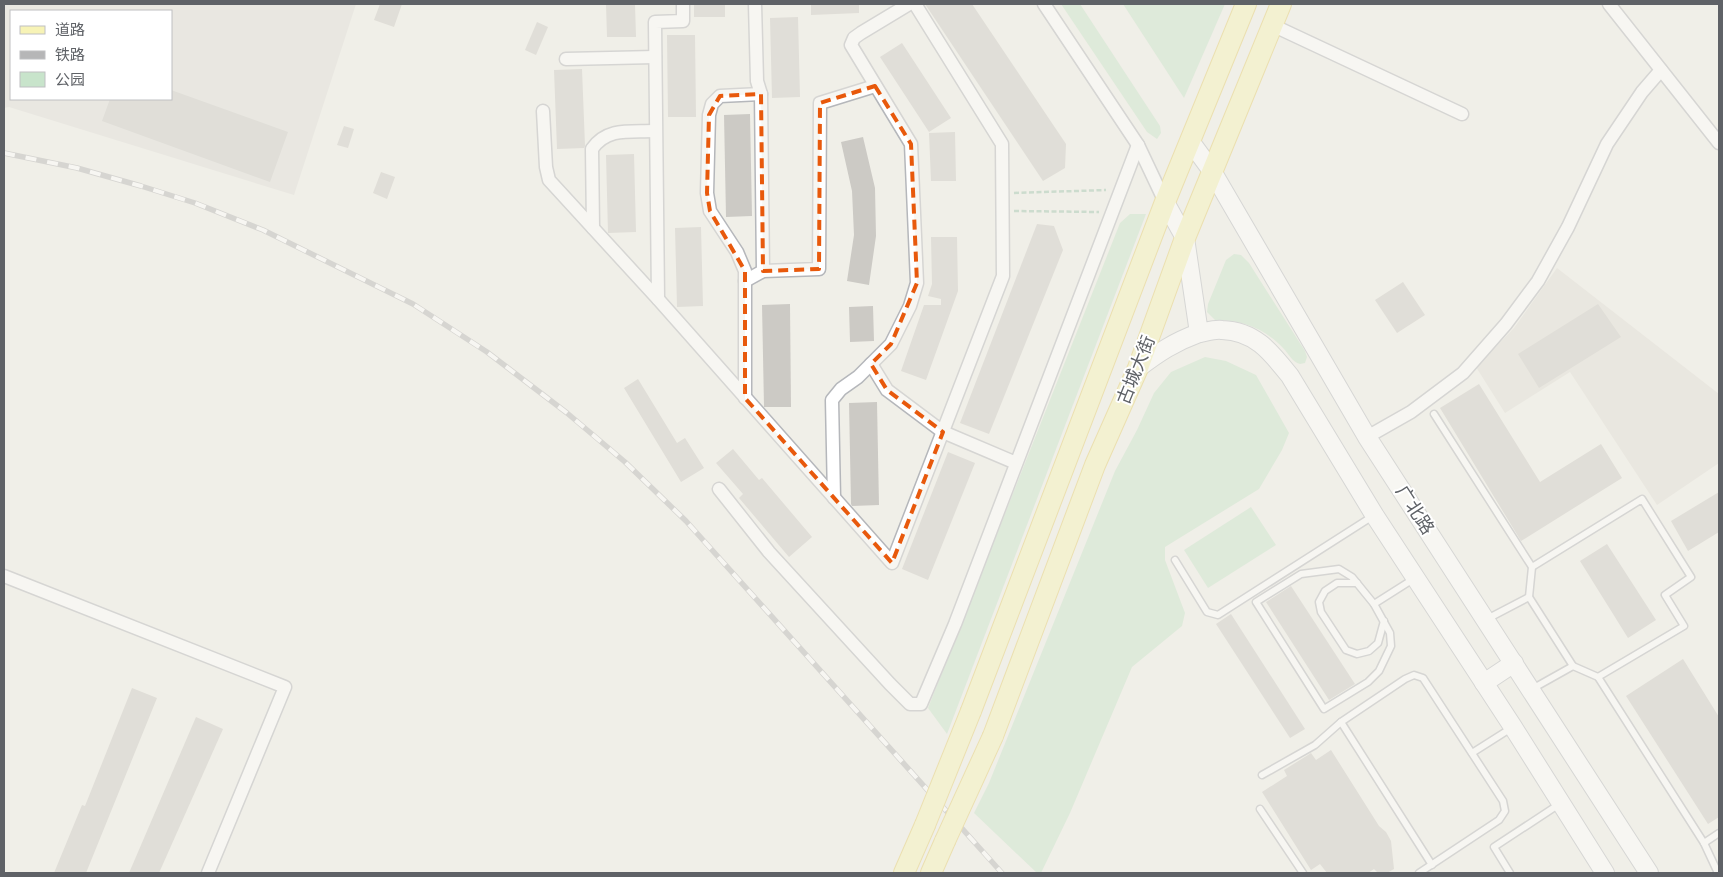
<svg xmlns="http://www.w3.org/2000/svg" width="1723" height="877" viewBox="0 0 1723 877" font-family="Cabin,'Noto Sans SC',sans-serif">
<rect width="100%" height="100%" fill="#f0efe8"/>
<path fill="#dfdeda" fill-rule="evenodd" d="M4,4H356L294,195L9,107L4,108ZM11,11H171V99H11Z"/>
<polygon fill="#e0ded7" points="1557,268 1719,394 1719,463 1657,505 1570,372 1505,413 1476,367 1514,328"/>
<g fill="#c8e4cb">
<polygon points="1061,4 1080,4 1160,126 1161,133 1157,139 1147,132"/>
<polygon points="1123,4 1225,4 1184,98"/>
<polygon points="1130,214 1146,214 947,734 928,708 1120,223"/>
<path d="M1234,254L1241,255L1249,263L1305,351L1307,357L1305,363L1300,364C1292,362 1289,354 1283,348C1264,328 1242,320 1215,320L1207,312L1208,304L1226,260Z"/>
<polygon points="1205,357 1226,361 1256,375 1289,433 1282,450 1259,489 1165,547 1165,560 1185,613 1182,626 1132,667 1070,813 1041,873 1037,873 974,813 989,783 1115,471 1137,430 1154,393 1171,372"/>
<polygon points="1251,507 1276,545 1208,588 1184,550"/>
</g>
<g fill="#cccac5">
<polygon points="380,4 402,4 394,27 374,20"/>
<polygon points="606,4 635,4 636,37 607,37"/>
<rect x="694" y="4" width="31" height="13"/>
<polygon points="811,4 859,4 859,13 811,15"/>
<polygon points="925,4 972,4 1066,144 1065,168 1043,181"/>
<polygon points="798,17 800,97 772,98 770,18"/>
<polygon points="537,22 548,27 536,55 525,50"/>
<polygon points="667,35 695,35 696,117 668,117"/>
<polygon points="902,43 951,118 929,132 880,57"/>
<polygon points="582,69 585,146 584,148 557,149 554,70"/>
<polygon points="171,90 288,132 270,182 102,121 110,99 171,99"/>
<polygon points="750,114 752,216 726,217 724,115"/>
<polygon points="344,126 354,129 348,148 337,145"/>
<polygon points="955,132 956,181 931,181 929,133"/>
<polygon points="863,137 875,188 876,236 869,285 847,281 854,235 852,191 841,142"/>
<polygon points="634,154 636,232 608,233 606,155"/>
<polygon points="381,172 395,177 387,199 373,193"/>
<polygon points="1037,224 1054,226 1063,250 989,434 960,423"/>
<polygon points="701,227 703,306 677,307 675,228"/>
<polygon points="931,237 957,237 958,291 926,380 901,371 924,305 941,305 941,299 928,296 932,284"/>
<polygon points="1403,282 1425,315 1397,333 1375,300"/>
<polygon points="790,304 791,407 764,407 762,305"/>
<polygon points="1598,304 1621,337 1539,388 1518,354"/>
<polygon points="873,306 874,341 850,342 849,307"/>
<polygon points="638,379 677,443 685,438 704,468 681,482 624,388"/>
<polygon points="1479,384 1540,482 1601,444 1622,478 1521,541 1440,408"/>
<polygon points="877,402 879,505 852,506 851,504 849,403"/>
<polygon points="733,449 759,480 762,478 812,537 789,557 739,498 743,494 716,463"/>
<polygon points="948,452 975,463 928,580 902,569"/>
<polygon points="1719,492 1719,532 1688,551 1671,521"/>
<polygon points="1607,544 1656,620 1628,638 1580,561"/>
<polygon points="1291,586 1355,684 1329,700 1266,602"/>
<polygon points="1231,614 1305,729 1290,738 1216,624"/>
<polygon points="1683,659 1719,717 1719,817 1708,824 1626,696"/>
<polygon points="132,688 157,698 86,873 54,873 82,805 85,806"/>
<polygon points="196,717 223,729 159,873 129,873"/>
<polygon points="1331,750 1379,826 1386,832 1391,841 1394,869 1387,873 1378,873 1374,869 1368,873 1327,873 1320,864 1311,870 1262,792 1287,776 1284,770 1308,755 1311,753 1316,760"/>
</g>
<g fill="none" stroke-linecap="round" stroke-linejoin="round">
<defs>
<g id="lane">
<polyline points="1434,414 1532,567 1529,597 1487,619"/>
<polyline points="1175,560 1207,612 1218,615 1373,516"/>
<polyline points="1532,567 1642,499 1691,577 1665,595 1684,626 1598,677"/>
<polygon points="1339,569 1352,577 1374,604 1390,633 1391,646 1379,671 1368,682 1324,709 1256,602 1301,574"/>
<polyline points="1357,583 1337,583 1325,591 1319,602 1321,612 1346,650 1357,654 1369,651 1378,643 1384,621"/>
<polyline points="1529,597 1573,666"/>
<polyline points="1374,604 1415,578"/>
<polyline points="1532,689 1573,666 1598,677 1704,843 1718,873"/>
<polyline points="1341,722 1432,865"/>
<polyline points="1472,753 1513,727"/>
<polyline points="1262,775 1315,745 1341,722 1405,679 1414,675 1423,678 1503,801 1505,811 1499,820 1419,873"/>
<polyline points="1260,809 1303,873"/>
<polyline points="1704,843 1719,833"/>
<polyline points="1510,873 1494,847 1561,803"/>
</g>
<g id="street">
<polyline points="755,4 757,81 761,94 763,271"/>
<polyline points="1044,4 1138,145 1165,202"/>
<polyline points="1609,4 1719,143"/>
<polyline points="1272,25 1462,114"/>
<polyline points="566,59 655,57"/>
<polyline points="543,111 546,167 549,180 658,299 892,563 1003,276 1002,144 915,4"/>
<path d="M593,228L592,149C607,127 631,132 655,131"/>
<polyline points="745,281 763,271 819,269 820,103 875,86"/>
<polyline points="658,299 655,22 683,21 683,4"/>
<polyline points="871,364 887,390 943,432 1016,463"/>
<polyline points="745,398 745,271 737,252 710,211 707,193 709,115 712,104 720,96 761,94"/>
<polyline points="1367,437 1411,412 1463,373 1506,324 1538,281 1568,227 1607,144 1642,92 1661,70"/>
<polyline points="719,489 769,552 890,684 910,704 921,704 955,624 1138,145"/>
<polyline points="834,498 832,400 841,389 858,377 891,344 910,306 917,283 911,144 851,45 854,38 861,33 909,4"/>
<polyline points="4,576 285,687 208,873"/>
</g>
<g id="secondary">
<polyline points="1190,141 1212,171 1367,437 1649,873"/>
<path d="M1165,202L1185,238L1199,333C1206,332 1214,329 1222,330C1255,331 1271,352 1290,376L1375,516L1513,727L1605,873"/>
<path d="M1138,368C1158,353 1174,342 1199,333"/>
<polyline points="1484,683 1514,663"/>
</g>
<g id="primary">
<polyline points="971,711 1165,202 1246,4"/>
<polyline points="993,736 1095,465 1138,368 1185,238 1281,4"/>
<polyline points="904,873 925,825"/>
<polyline points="931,873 945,841"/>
</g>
</defs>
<use href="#lane" stroke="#b5b7bb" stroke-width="9"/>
<use href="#street" stroke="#b5b7bb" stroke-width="15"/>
<use href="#secondary" stroke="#b6b9be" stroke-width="20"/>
<use href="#primary" stroke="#e4ce6d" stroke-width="22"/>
<g stroke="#a1c5af" stroke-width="2.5" stroke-dasharray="5 2.5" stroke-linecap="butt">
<polyline points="1014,193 1106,190"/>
<polyline points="1014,211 1099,212"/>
</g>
<use href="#lane" stroke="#fff" stroke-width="6"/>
<use href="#street" stroke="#fff" stroke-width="12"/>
<use href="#secondary" stroke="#fff" stroke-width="18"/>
<use href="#primary" stroke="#f7f3b6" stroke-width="20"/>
<defs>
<polyline id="rail" points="4,153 77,168 141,186 195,203 263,230 413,304 487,352 567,413 625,462 686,521 1002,873"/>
</defs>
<use href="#rail" stroke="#b6b6b7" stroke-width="5.5"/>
<use href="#rail" stroke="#fff" stroke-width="4" stroke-dasharray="11" stroke-linecap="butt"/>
<defs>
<g id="primary-bridge">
<polyline points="925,825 971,711"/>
<polyline points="945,841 993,736"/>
</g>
</defs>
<use href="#primary-bridge" stroke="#e4ce6d" stroke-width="22" stroke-linecap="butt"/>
<use href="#primary-bridge" stroke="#f7f3b6" stroke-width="20"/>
</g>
<path d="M0 0H1723V877H0ZM875,86L911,144L917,283L891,344L871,364L887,390L943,432L892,563L745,398V271L710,211L707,193L709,115L720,96L761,94L763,271L819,269L820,103Z" fill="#f0efe8" fill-opacity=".55" fill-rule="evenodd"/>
<path fill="none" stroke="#e8590c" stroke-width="4" stroke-dasharray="10 6" stroke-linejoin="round" d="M875,86L911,144L917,283L891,344L871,364L887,390L943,432L892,563L745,398V271L710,211L707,193L709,115L720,96L761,94L763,271L819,269L820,103Z"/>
<g text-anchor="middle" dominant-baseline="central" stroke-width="4" stroke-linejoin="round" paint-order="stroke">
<g font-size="18" fill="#5f6267" stroke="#fff">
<text transform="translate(1136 370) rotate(-68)">古城大街</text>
<text transform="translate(1415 510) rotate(57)">广北路</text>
</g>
</g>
<rect width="1723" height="877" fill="none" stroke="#5f6267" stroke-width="10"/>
<rect x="10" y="10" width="162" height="90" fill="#ffffff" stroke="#bfc0c2"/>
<rect x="20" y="26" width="25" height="8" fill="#f7f3b6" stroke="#bfc0c2"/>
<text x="55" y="35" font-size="15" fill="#5f6267">道路</text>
<rect x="20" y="51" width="25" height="8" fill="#b6b6b7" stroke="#bfc0c2"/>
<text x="55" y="60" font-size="15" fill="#5f6267">铁路</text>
<rect x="20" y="72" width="25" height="15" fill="#c8e4cb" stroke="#bfc0c2"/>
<text x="55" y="85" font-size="15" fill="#5f6267">公园</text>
</svg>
